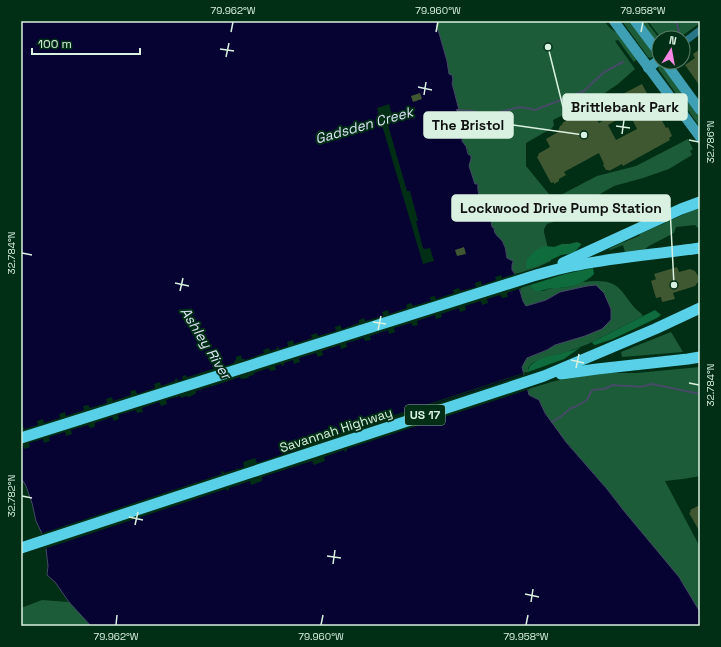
<svg xmlns="http://www.w3.org/2000/svg" width="721" height="647" viewBox="0 0 721 647" font-family="'Space Grotesk',sans-serif">
<rect width="100%" height="100%" fill="#002f15"/>
<g fill="#1d5c38">
<path d="M437,21H604L610,28L617,33L637,59L634,62L618,40L615,41L635,69L618,84L596,99L553,120L554,125L552,128L526,143V166L553,199L597,176L636,166L688,139L693,149L690,151L692,155L669,169L643,178L614,186L600,194L570,213L560,217L553,222L547,224L544,229V232L551,261L538,267L516,274C512,270 510,267 513,262L512,261L507,258C506,254 506,248 504,244C503,241 500,239 497,237C493,233 492,227 491,221L487,218V213L485,209V205C480,200 477,192 477,184H475L469,166L470,160L468,150L462,141L463,134H459L454,125L452,124L451,118L459,110L452,83L449,74L447,61L439,33L436,25L437,24Z"/>
<polygon points="622,21 631,21 654,54 653,57 650,58 648,57"/>
<polygon points="644,21 646,21 659,38 659,46 642,23"/>
<polygon points="648,21 700,21 700,23 679,38 661,38"/>
<polygon points="660,65 664,66 700,116 700,127 659,70 658,67"/>
<polygon points="700,207 700,230 695,225 676,227 674,233 649,246 628,263 623,245 610,250 609,249 619,244 639,236 640,234"/>
<path d="M596,281C620,281 621,292 634,307C637,311 641,312 643,316L588,344L567,352L545,358L536,361L531,364L528,368V372L524,373L522,367L527,358L547,350L555,345L569,340L611,309L604,293L587,286L560,292L546,300L526,306L523,301L520,288L530,285L532,289L543,291L552,288H559L568,287L582,282Z"/>
<polygon points="671,332 683,352 622,357 621,352"/>
<polygon points="700,367 700,476 683,479 665,481 700,547 700,612 679,577 624,511 607,489 566,442 545,413 539,400 529,395 528,389 555,381 602,373 636,373"/>
<polygon points="42,600 69,602 91,626 21,626 21,608"/>
</g>
<g fill="#0f6c3c">
<path d="M577,242L581,244V245C579,247 576,251 574,252C570,254 565,254 561,255C550,260 539,266 527,269L526,267L527,259L535,251L542,247L546,246L554,247L562,244H569Z"/>
<path d="M593,268L594,274C586,283 571,287 559,288C557,289 554,288 552,288C544,289 534,296 530,285L565,274Z"/>
<polygon points="655,310 661,315 657,318 613,339 595,345 593,344 592,342"/>
<path d="M581,347L564,359L528,372C528,369 529,366 532,364C541,356 555,356 566,352C571,351 576,349 581,347Z"/>
</g>
<path fill="#060332" stroke="#454a66" d="M21,21H437V24L436,26L439,33L447,61L449,74L452,75L453,80L452,83L459,110L451,118L452,124L456,127L457,130L459,134L461,133L463,134L462,141L465,145L466,146L468,154L471,156V159L469,166L475,184H478C477,192 480,200 485,205V209L487,213V218L491,221L492,227L494,228C494,237 502,237 504,245C506,248 506,254 507,258L513,261V262L512,265V270L519,280L520,291L523,301L526,306L546,300L560,292L587,286L596,285L604,293L611,309V320L602,329L585,336L555,345L547,350L527,358L522,367L529,395L539,400L545,413L566,442L607,489L624,511L679,577L700,612V626H91L69,602L55,582L47,575L48,566L45,540L36,521L32,503L26,486L21,478Z"/>
<g fill="#002f15">
<polygon points="389,104 394,122 389,123 388,125 407,191 410,191 418,221 416,221 423,248 425,249 430,248 434,261 423,264 377,108"/>
<polygon points="518,273 521,279 522,288 507,293 508,297 502,298 500,295 487,299 488,303 482,305 481,301 465,306 466,310 460,312 459,308 441,314 442,317 436,319 435,315 417,321 418,325 413,326 411,323 394,328 395,332 389,334 388,330 370,336 371,340 365,341 364,338 346,343 347,347 341,349 340,345 322,351 323,355 318,357 316,353 299,358 300,362 294,364 293,360 284,363 284,365 282,366 281,364 275,366 276,370 270,371 269,368 254,373 254,375 249,376 248,378 241,379 240,377 213,386 212,386 196,391 196,393 195,394 189,397 186,396 181,398 180,396 166,400 167,404 161,406 159,402 142,408 143,412 137,413 136,410 118,415 119,419 114,421 112,417 95,423 95,427 90,428 88,425 71,430 72,434 66,436 65,432 49,437 50,441 44,443 43,439 29,443 30,447 24,449 23,445 21,446 21,426 23,425 24,429 38,425 37,421 43,419 44,423 60,418 59,414 65,412 66,416 84,410 83,406 88,405 90,408 107,403 106,399 112,397 113,401 131,395 130,391 136,390 137,394 155,388 154,384 160,382 161,386 175,381 175,379 177,378 178,381 183,379 182,376 186,375 187,377 191,376 215,368 216,369 234,363 234,361 236,360 236,357 241,355 242,359 245,359 245,360 264,353 263,350 269,348 270,351 277,349 276,347 278,347 279,349 288,346 287,342 293,340 294,344 312,338 311,335 317,333 318,336 336,331 335,327 340,325 342,329 359,323 359,320 364,318 365,321 383,316 382,312 388,310 389,314 407,308 406,305 411,303 413,306 431,301 430,297 435,296 436,299 454,293 453,290 459,288 460,291 476,287 475,283 481,281 482,285 496,280 495,277 501,275 502,278"/>
<polygon points="526,372 526,373 342,434 526,374 530,389 347,449 347,451 345,452 344,450 324,457 325,461 314,465 312,461 262,477 262,481 251,485 250,481 229,488 229,490 227,491 226,489 44,549 43,540 40,534 222,474 221,472 223,471 224,473 244,467 243,462 255,458 257,463 307,446 306,442 317,438 318,440"/>
</g>
<g fill="none" stroke-linecap="round" stroke-linejoin="round">
<g stroke="#454a66" stroke-width="2">
<polyline points="676,21 679,32 679,35"/>
<polyline points="457,110 472,111 489,115 519,107 526,108 535,110 584,91 604,72 623,62"/>
<polyline points="552,422 563,415 571,408 577,406 587,400 592,390 604,389 613,385 625,386 632,386 640,387 652,384 700,394"/>
</g>
</g>
<g fill="#405831" fill-rule="evenodd">
<polygon points="700,49 700,86 685,65 695,58 693,54"/>
<path d="M642,84L666,128L668,127L672,136L669,138L670,140L623,166L622,164L609,171V170H606L603,165L604,164L599,153L564,172L566,175L559,179V181L554,184V182L551,183L537,157L539,155L538,154L550,147L546,139L558,132L560,126L563,124L562,123L588,109L590,111L591,110L599,123L609,117L605,111L611,108L614,114L626,108L619,96ZM629,113L637,129L616,140L608,125Z"/>
<polygon points="420,93 422,99 413,102 411,96"/>
<polygon points="464,247 466,254 457,256 455,250"/>
<polygon points="677,267 679,272 690,269 695,271 698,276 698,282 695,286 673,293 675,299 662,302 661,297 656,298 651,281 656,279 654,274"/>
<polygon points="700,505 700,532 689,513 691,512 690,510"/>
</g>
<g fill="none" stroke-linecap="round" stroke-linejoin="round">
<polyline stroke="#297686" stroke-width="7" points="683,43 700,30"/>
<g stroke="#3fa0b5" stroke-width="10">
<polyline points="614,21 700,137"/>
<polyline points="635,21 659,53"/>
<polyline points="665,62 700,110"/>
<polyline points="648,68 659,60"/>
</g>
<g stroke="#58d0e8" stroke-width="11">
<polyline points="563,263 681,209 700,202"/>
<polyline points="561,374 597,369 688,359 700,357"/>
<path d="M21,438L533,276C548,272 563,267 578,265C618,257 659,254 700,248"/>
<polyline points="21,548 544,376 655,329 700,308"/>
</g>
</g>
<path fill="none" stroke="#d9f1e0" stroke-width="1.5" d="M231,32L233,22M436,32L438,22M641,32L643,22M220,49L234,51M226,57L229,43M418,87L432,90M424,95L426,82M616,126L630,128M622,134L624,120M689,140L699,142M22,253L32,255M175,283L189,286M180,291L183,278M373,322L386,324M378,330L381,316M571,360L584,363M576,368L579,354M689,383L699,385M22,496L32,498M129,517L143,520M135,525L138,512M327,556L341,558M333,564L335,550M525,594L539,597M531,602L533,589M116,625L117,615M321,625L323,615M526,625L528,615"/>
<g text-anchor="middle" dominant-baseline="central" stroke-width="4" stroke-linejoin="round" paint-order="stroke">
<rect fill="#002f15" stroke="#98b7a3" stroke-width="1" x="405" y="405" width="40" height="20" rx="3"/>
<g font-size="12" font-weight="bold" fill="#d9f1e0">
<text x="425" y="415">US 17</text>
</g>
<g font-size="13" fill="#d9f1e0" stroke="#002f15">
<text transform="translate(336 430) rotate(-18)">Savannah Highway</text>
</g>
<g font-size="14" font-style="italic" fill="#dde3f7" stroke="#002f15">
<text transform="translate(364 125) rotate(-16)">Gadsden Creek</text>
<text transform="translate(206 343) rotate(58)">Ashley River</text>
</g>
</g>
<path fill="none" stroke="#d9f1e0" stroke-width="1.5" d="M548 47L563 107M584 135L513 125M674 285L670 208"/>
<g fill="#d9f1e0" stroke="#002f15" stroke-width="1.5">
<circle cx="548" cy="47" r="4"/>
<circle cx="584" cy="135" r="4"/>
<circle cx="674" cy="285" r="4"/>
</g>
<g fill="#d9f1e0" stroke="#d9f1e0" stroke-width="1.5">
<rect x="563" y="94" width="124" height="26" rx="4"/>
<rect x="424" y="112" width="89" height="26" rx="4"/>
<rect x="452" y="195" width="218" height="26" rx="4"/>
</g>
<g font-size="14" text-anchor="middle" font-weight="bold" fill="#111">
<text x="625" y="112">Brittlebank Park</text>
<text x="468" y="130">The Bristol</text>
<text x="561" y="213">Lockwood Drive Pump Station</text>
</g>
<rect width="721" height="647" fill="none" stroke="#002f15" stroke-width="44"/>
<g transform="translate(671 50) rotate(11)"><circle r="19" fill="#002f15" stroke="#577d66"/>
<path d="M0-3L7 15L0 10L-7 15Z" fill="#fb87e6"/>
<text y="-6" font-size="11" font-weight="bold" text-anchor="middle" fill="#d9f1e0">N</text>
</g>
<path d="M32 48v6h108v-6" fill="none" stroke="#d9f1e0" stroke-width="2"/>
<text x="38" y="48" font-size="12" fill="#d9f1e0" stroke="#002f15" stroke-width="3" paint-order="stroke">100 m</text>
<rect x="22" y="22" width="677" height="603" fill="none" stroke="#d9f1e0" stroke-width="1.5"/>
<g font-size="10" text-anchor="middle" fill="#d9f1e0">
<text x="233" y="14">79.962°W</text>
<text x="438" y="14">79.960°W</text>
<text x="643" y="14">79.958°W</text>
<text transform="translate(710 142) rotate(-90)" y="4">32.786°N</text>
<text transform="translate(11 253) rotate(-90)" y="4">32.784°N</text>
<text transform="translate(710 385) rotate(-90)" y="4">32.784°N</text>
<text transform="translate(11 496) rotate(-90)" y="4">32.782°N</text>
<text x="116" y="640">79.962°W</text>
<text x="321" y="640">79.960°W</text>
<text x="526" y="640">79.958°W</text>
</g>
</svg>
